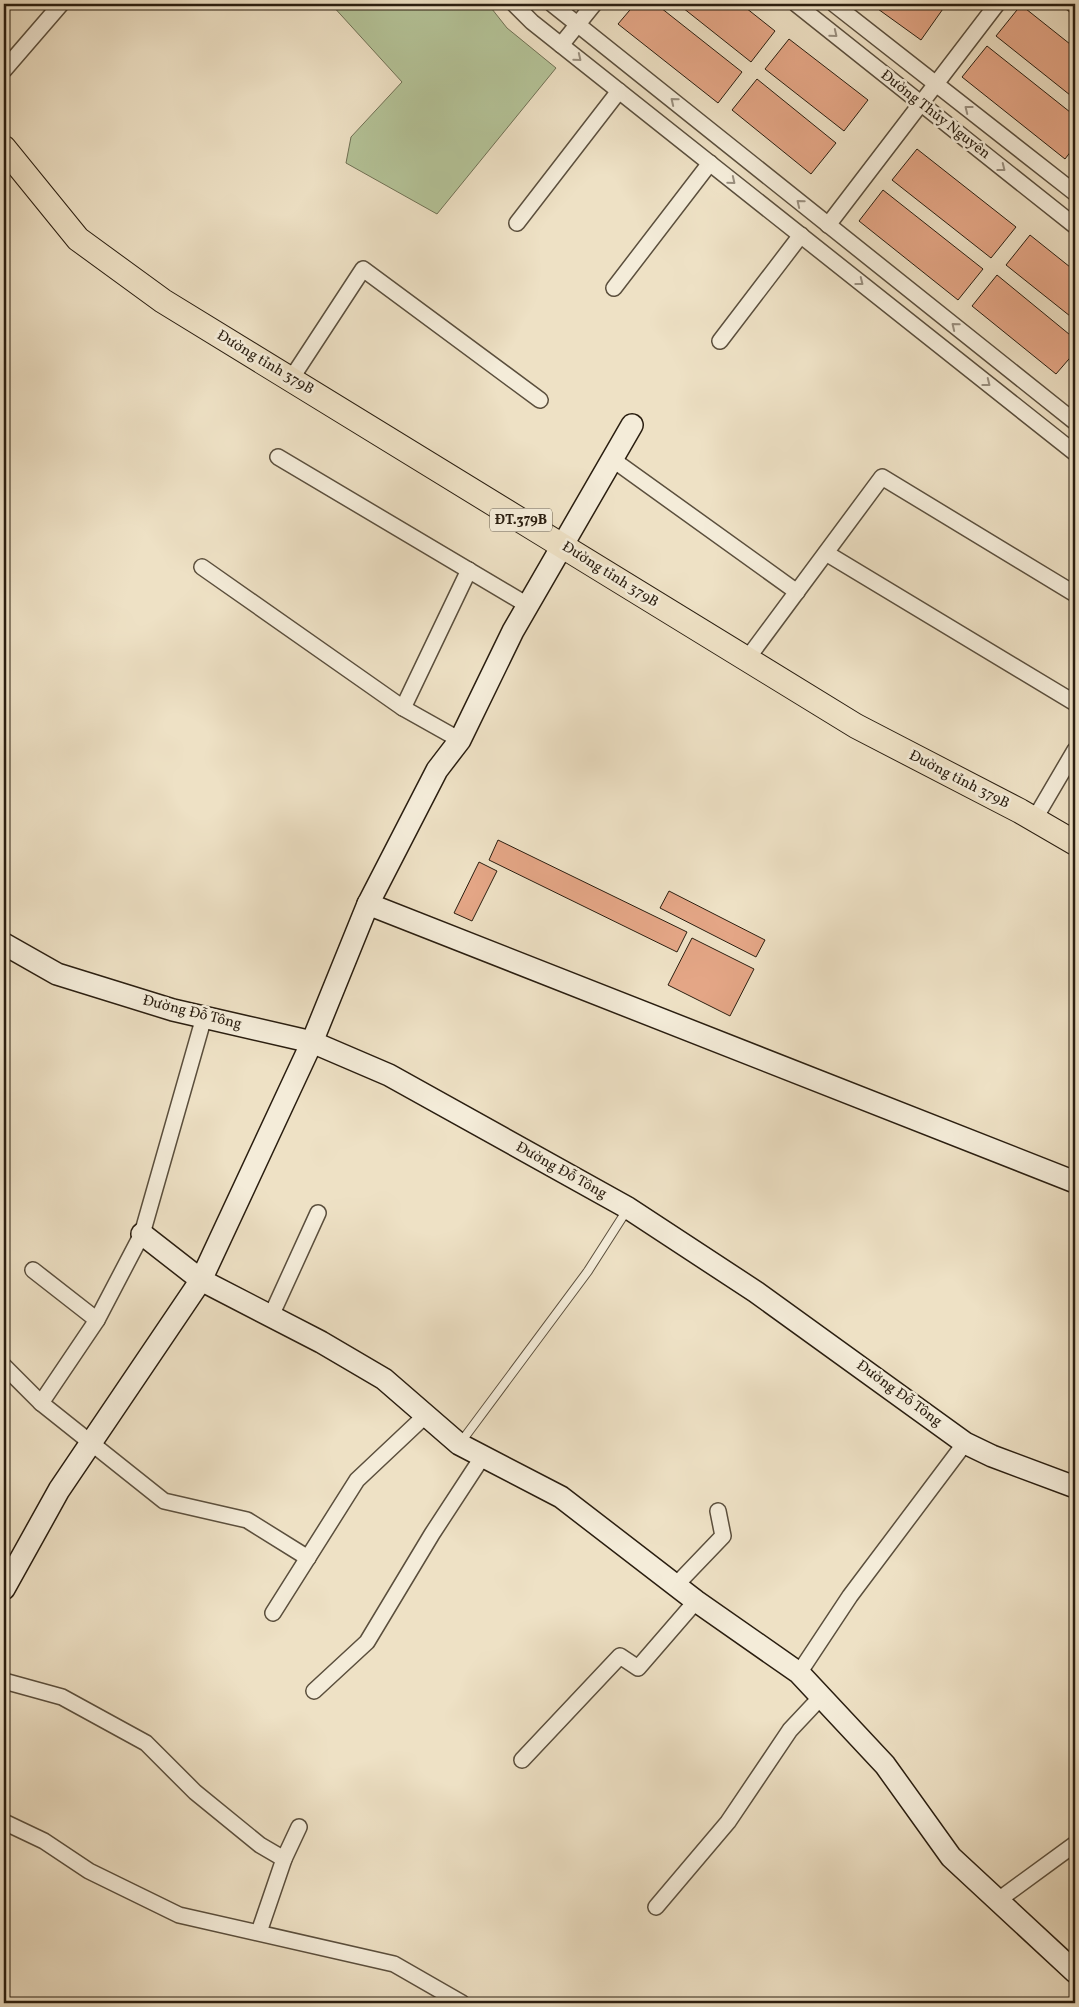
<svg xmlns="http://www.w3.org/2000/svg" width="1079" height="2007" viewBox="0 0 1079 2007" font-family="Vollkorn,serif">
<rect width="100%" height="100%" fill="#eee1c5"/>
<filter id="stains"><feTurbulence type="fractalNoise" baseFrequency=".004" numOctaves="4"/><feColorMatrix values="0 0 0 0 .2 0 0 0 0 .09 0 0 0 0 .02 0 0 0 .5 -.17"/></filter>
<radialGradient id="worn" r=".72"><stop offset=".6" stop-color="#630" stop-opacity="0"/><stop offset="1" stop-color="#630" stop-opacity=".3"/></radialGradient>
<polygon fill="#b4c398" stroke="#6f7054" points="331,4 488,4 507,28 556,68 437,214 346,163 351,137 402,82"/>
<g fill="#e4a686" stroke="#2a1e10">
<polygon points="635,4 656,4 742,72 718,103 618,24"/>
<polygon points="678,4 741,4 775,31 751,62"/>
<polygon points="871,4 941,4 945,6 921,40"/>
<polygon points="1021,5 1075,48 1075,99 996,36"/>
<polygon points="789,39 868,100 844,131 765,69"/>
<polygon points="987,46 1075,116 1075,146 1065,159 962,77"/>
<polygon points="757,79 836,143 811,174 732,110"/>
<polygon points="917,149 1016,227 991,258 892,180"/>
<polygon points="883,190 983,269 958,300 859,221"/>
<polygon points="1030,235 1075,271 1075,320 1006,265"/>
<polygon points="997,275 1075,339 1075,352 1056,374 972,306"/>
<polygon points="498,840 687,932 677,952 489,860"/>
<polygon points="479,862 497,871 472,921 454,913"/>
<polygon points="669,891 765,940 756,957 660,908"/>
<polygon points="692,938 754,969 730,1016 668,985"/>
</g>
<g fill="none" stroke-linecap="round" stroke-linejoin="round">
<defs>
<polyline id="lane" points="461,1442 588,1271 627,1210"/>
<g id="street">
<polyline points="514,4 532,22 1075,453"/>
<polyline points="552,4 1075,422"/>
<polyline points="796,4 1075,226"/>
<polyline points="834,4 1075,193"/>
<polyline points="1073,4 1075,5"/>
<polyline points="561,45 594,4"/>
<polyline points="4,70 61,4"/>
<polyline points="517,223 619,91"/>
<polyline points="828,225 997,4"/>
<polyline points="614,288 710,163"/>
<polyline points="720,341 801,235"/>
<polyline points="291,379 363,269 540,400"/>
<polyline points="278,457 529,606"/>
<polyline points="612,459 797,592"/>
<polyline points="826,553 1075,703"/>
<polyline points="202,567 403,708 460,740"/>
<polyline points="747,659 882,477 1075,594"/>
<polyline points="403,708 469,570"/>
<polyline points="1034,820 1075,750"/>
<polyline points="33,1270 97,1320"/>
<polyline points="271,1316 318,1213"/>
<polyline points="4,1366 41,1403 164,1501 247,1520 308,1558"/>
<polyline points="41,1403 97,1320 142,1234 204,1017"/>
<polyline points="676,1585 723,1536 718,1511"/>
<polyline points="273,1613 357,1480 426,1415"/>
<polyline points="799,1673 850,1596 965,1443"/>
<polyline points="4,1681 62,1697 146,1743 195,1792 260,1845 284,1859"/>
<polyline points="314,1691 367,1642 432,1534 483,1456"/>
<polyline points="522,1760 620,1656 638,1668 696,1601"/>
<polyline points="4,1822 44,1841 89,1871 179,1915 394,1964 462,2003"/>
<polyline points="997,1901 1075,1844"/>
<polyline points="656,1907 728,1822 790,1730 821,1697"/>
<polyline points="259,1932 284,1859 299,1827"/>
</g>
<g id="secondary">
<polyline points="368,904 1075,1182"/>
<polyline points="4,944 57,974 173,1010 312,1042 389,1075 628,1208 756,1292 965,1443 992,1456 1075,1487"/>
<polyline points="142,1234 201,1280 321,1342 384,1379 459,1444 561,1497 696,1601 799,1673 885,1765 951,1857 1075,1972"/>
<polyline points="4,1589 59,1490 201,1280 312,1042 368,904 437,770 460,740 513,631 632,425"/>
</g>
<polyline id="primary" points="4,148 78,239 163,301 856,726 1020,811 1075,843"/>
</defs>
<use href="#lane" stroke="#5b4f3d" stroke-width="10"/>
<use href="#street" stroke="#5b4f3d" stroke-width="18"/>
<use href="#secondary" stroke="#2a1e10" stroke-width="24"/>
<use href="#primary" stroke="#2a1e10" stroke-width="26"/>
<use href="#lane" stroke="#f4ecd9" stroke-width="8"/>
<use href="#street" stroke="#f4ecd9" stroke-width="15"/>
<use href="#secondary" stroke="#f4ecd9" stroke-width="21"/>
<use href="#primary" stroke="#eee1c5" stroke-width="24"/>
</g>
<defs><path id="oneway-chevron" d="M-2-3.5L2.5 0L-2 3.5" fill="none" stroke-width="1.6" stroke-linecap="round" stroke-linejoin="round" transform="scale(1.25)"/></defs>
<g stroke="#998f7f">
<use href="#oneway-chevron" transform="translate(834 34) rotate(39)"/>
<use href="#oneway-chevron" transform="translate(578 58) rotate(39)"/>
<use href="#oneway-chevron" transform="translate(674 101) rotate(-141)"/>
<use href="#oneway-chevron" transform="translate(968 109) rotate(-142)"/>
<use href="#oneway-chevron" transform="translate(1002 168) rotate(38)"/>
<use href="#oneway-chevron" transform="translate(732 181) rotate(39)"/>
<use href="#oneway-chevron" transform="translate(800 203) rotate(-141)"/>
<use href="#oneway-chevron" transform="translate(860 282) rotate(38)"/>
<use href="#oneway-chevron" transform="translate(955 326) rotate(-141)"/>
<use href="#oneway-chevron" transform="translate(987 383) rotate(38)"/>
</g>
<g text-anchor="middle" dominant-baseline="central" stroke-width="5" stroke-linejoin="round" paint-order="stroke">
<rect fill="#f4ecd9" stroke="#675c4c" stroke-width="1" x="490" y="508.5" width="62" height="23" rx="4"/>
<g font-size="14" font-weight="bold" fill="#2a1e10">
<text x="521" y="520">ĐT.379B</text>
</g>
<g font-size="15" fill="#2a1e10" stroke="#f4ecd9">
<text transform="translate(935 115) rotate(38)">Đường Thủy Nguyên</text>
<text transform="translate(265 363) rotate(31)">Đường tỉnh 379B</text>
<text transform="translate(610 575) rotate(32)">Đường tỉnh 379B</text>
<text transform="translate(959 780) rotate(27)">Đường tỉnh 379B</text>
<text transform="translate(192 1013) rotate(14)">Đường Đỗ Tông</text>
<text transform="translate(561 1171) rotate(29)">Đường Đỗ Tông</text>
<text transform="translate(899 1394) rotate(36)">Đường Đỗ Tông</text>
</g>
</g>
<rect width="1079" height="2007" fill="none" stroke="#eee1c5" stroke-width="20"/>
<rect x="5" y="5" width="1069" height="1997" fill="none" stroke="#2a1e10" stroke-width="2.5"/>
<rect x="10" y="10" width="1059" height="1987" fill="none" stroke="#2a1e10"/>
<rect width="100%" height="100%" filter="url(#stains)"/>
<rect width="100%" height="100%" fill="url(#worn)"/>
</svg>
